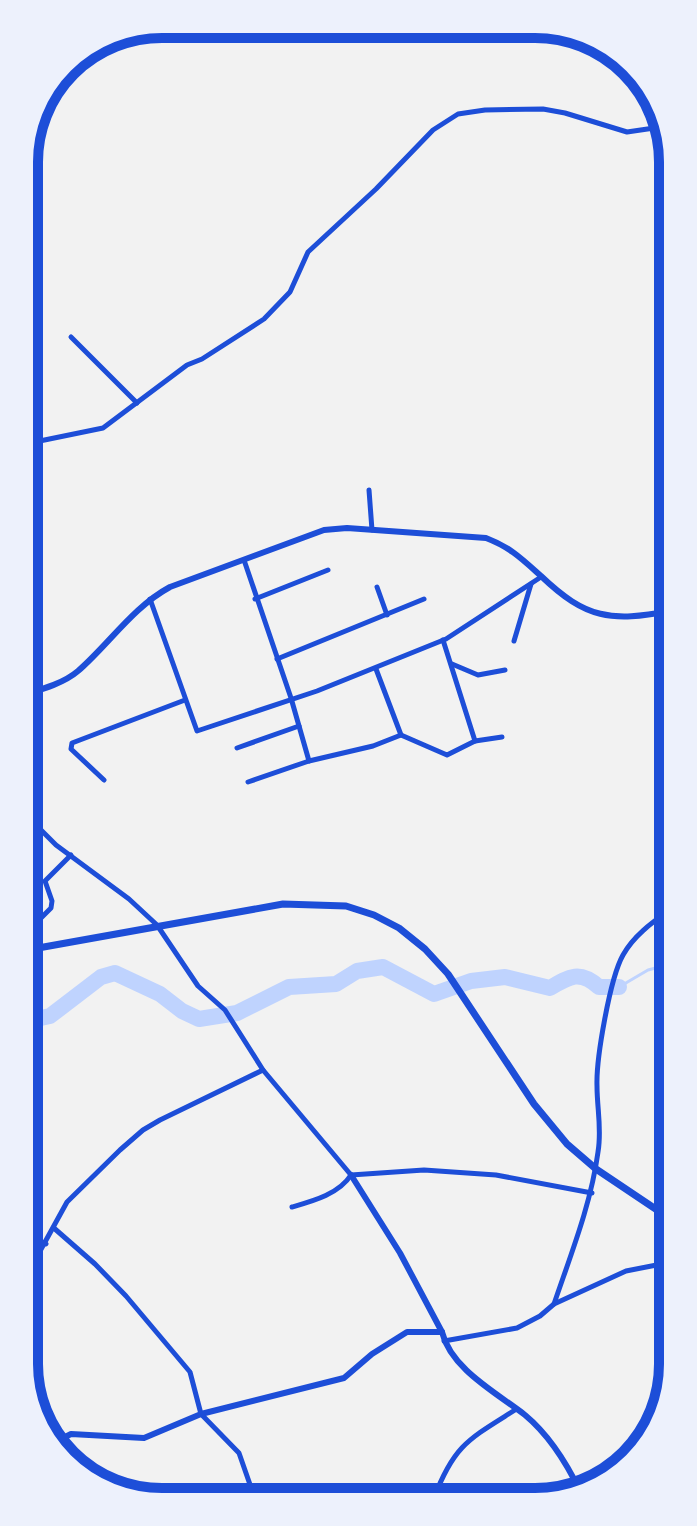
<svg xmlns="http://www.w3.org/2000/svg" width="697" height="1526" viewBox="0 0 697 1526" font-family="'DM Sans',sans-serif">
<rect width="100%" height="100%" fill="#f2f2f2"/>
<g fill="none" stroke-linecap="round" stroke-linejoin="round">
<polyline stroke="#bfd3fe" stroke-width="3" points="619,987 648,970 671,964"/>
<path stroke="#bfd3fe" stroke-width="16" d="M27,1021L50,1016L101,977L115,973L160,994L182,1011L199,1019L237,1013L289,987L336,984L357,971L383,967L434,994L471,981L505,977L550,988C570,976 580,970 599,987H619"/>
<g stroke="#1d4ed8" stroke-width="5">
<polyline points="71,337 137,403"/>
<polyline points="25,444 103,428 187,365 202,359 264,319 290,292 308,252 376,189 433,130 458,114 485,110 543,109 565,113 627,132 668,126"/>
<polyline points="369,490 372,530"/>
<polyline points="244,560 291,698 309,761"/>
<polyline points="377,587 387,615"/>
<polyline points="150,599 197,731 317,691 446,639 541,577"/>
<polyline points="255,599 328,570"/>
<polyline points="443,640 475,741"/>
<polyline points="514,641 531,584"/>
<polyline points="277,659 424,599"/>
<polyline points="452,664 478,675 505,670"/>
<polyline points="376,669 401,735"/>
<polyline points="237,748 299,726"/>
<polyline points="104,780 71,749 72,743 185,700"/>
<polyline points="248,782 309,761 373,746 401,735 447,755 475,741 502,737"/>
<polyline points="27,816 56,845 129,899 157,925 198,986 225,1010 263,1070 351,1175"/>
<polyline points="27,834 36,826"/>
<polyline points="27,932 51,908 52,901 45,881 71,855"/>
<polyline points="27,937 33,948"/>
<path d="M292,1207C313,1201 339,1194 351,1175L424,1170L496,1175L592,1193"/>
<polyline points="55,1229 95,1264 126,1296 190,1372 201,1414 239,1453 255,1499"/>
<polyline points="28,1235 46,1244"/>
<polyline points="28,1273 67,1202 120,1150 143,1130 160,1120 263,1070"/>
<path d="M554,1304C571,1254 591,1204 598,1152C602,1129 597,1109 597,1086C596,1059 610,978 623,955C634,935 653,922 671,909"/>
<polyline points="444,1341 517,1328 540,1316 554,1304 626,1271 672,1262"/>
<path d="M434,1498C454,1445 469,1439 515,1410"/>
</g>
<g stroke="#1d4ed8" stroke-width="6">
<polyline points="600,47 616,59 634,67"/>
<path d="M26,694C43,689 64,683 78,671C109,644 133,607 170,587L324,530L347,528L486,538C510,547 522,559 541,576C586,619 611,622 670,611"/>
<path d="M351,1175L400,1253L442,1332C451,1369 497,1393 525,1415C549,1435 567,1464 580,1491"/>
<polyline points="55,1442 71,1434 144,1438 201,1414 344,1378 372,1354 407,1332 442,1332"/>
</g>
<polyline stroke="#1d4ed8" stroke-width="7" points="27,950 283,904 346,906 374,915 399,928 425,949 448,974 534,1104 567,1144 596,1169 672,1220"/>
</g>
<path d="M0 0H697V1526H0ZM162 38H535A124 124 0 0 1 659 162V1364A124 124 0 0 1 535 1488H162A124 124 0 0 1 38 1364V162A124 124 0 0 1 162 38Z" fill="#edf1fc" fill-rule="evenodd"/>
<path fill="none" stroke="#1d4ed8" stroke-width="10" d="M162 38H535A124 124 0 0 1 659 162V1364A124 124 0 0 1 535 1488H162A124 124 0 0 1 38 1364V162A124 124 0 0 1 162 38Z"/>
</svg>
